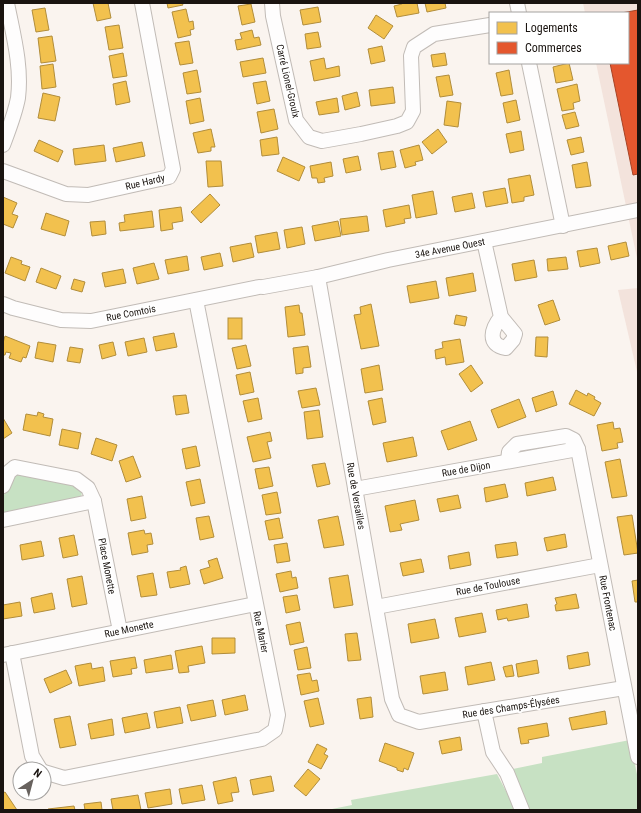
<svg xmlns="http://www.w3.org/2000/svg" width="641" height="813" viewBox="0 0 641 813" font-family="'Roboto Condensed',sans-serif">
<rect width="100%" height="100%" fill="#faf4ef"/>
<g fill="#f3e3dc">
<polygon points="583,3 638,3 638,263 596,63 628,63 628,13 585,13"/>
<polygon points="638,288 638,376 618,290"/>
</g>
<g fill="#c7e1c3">
<polygon points="14,473 75,483 82,492 81,498 3,513 3,497"/>
<polygon points="630,740 638,779 638,810 529,810 508,770 542,763 542,757"/>
<polygon points="497,774 516,810 327,810 352,805 351,800"/>
</g>
<g fill="#f2c14e" stroke="#b18d3b">
<polygon points="93,3 108,3 111,18 97,21"/>
<polygon points="167,3 182,3 183,5 168,8"/>
<polygon points="402,3 417,3 419,13 397,17 394,6 402,4"/>
<polygon points="425,3 445,3 446,8 427,12"/>
<polygon points="251,4 255,22 242,25 238,6"/>
<polygon points="318,7 321,22 303,25 300,10"/>
<polygon points="45,8 49,30 36,32 32,10"/>
<polygon points="186,9 189,22 193,21 194,29 190,30 191,35 178,38 172,12"/>
<polygon points="376,15 393,26 384,39 368,28"/>
<polygon points="119,25 123,48 109,50 105,27"/>
<polygon points="252,30 254,38 259,37 261,45 237,50 235,40 242,39 240,33"/>
<polygon points="318,32 321,47 307,49 305,34"/>
<polygon points="52,36 56,61 41,63 38,38"/>
<polygon points="189,41 193,63 180,65 175,43"/>
<polygon points="382,46 385,61 371,64 368,49"/>
<polygon points="123,53 127,76 113,78 109,56"/>
<polygon points="445,53 447,65 433,67 431,55"/>
<polygon points="263,58 266,73 243,77 240,62"/>
<polygon points="324,58 326,69 339,66 340,76 314,81 310,61"/>
<polygon points="569,63 573,80 556,83 553,67"/>
<polygon points="53,64 56,87 42,89 40,66"/>
<polygon points="197,70 201,92 187,94 183,73"/>
<polygon points="509,70 513,94 501,96 496,73"/>
<polygon points="449,75 453,95 440,97 436,77"/>
<polygon points="126,81 130,102 116,105 113,84"/>
<polygon points="266,81 270,101 257,104 253,83"/>
<polygon points="577,84 580,101 573,103 574,109 562,111 557,89"/>
<polygon points="393,87 395,103 371,106 369,90"/>
<polygon points="357,92 360,106 345,110 342,96"/>
<polygon points="43,93 60,97 55,121 38,118"/>
<polygon points="200,98 204,121 190,124 186,101"/>
<polygon points="337,98 339,112 319,115 316,102"/>
<polygon points="516,100 520,120 507,123 503,103"/>
<polygon points="447,101 461,103 458,127 444,125"/>
<polygon points="274,109 278,129 261,133 257,112"/>
<polygon points="575,112 579,126 566,129 562,115"/>
<polygon points="211,129 215,147 211,147 211,151 198,153 193,133"/>
<polygon points="438,129 447,142 432,154 422,142"/>
<polygon points="521,131 524,150 510,153 506,134"/>
<polygon points="277,137 279,154 262,156 260,140"/>
<polygon points="581,137 584,152 571,155 567,140"/>
<polygon points="39,140 63,151 58,162 34,151"/>
<polygon points="142,142 145,156 116,162 113,148"/>
<polygon points="104,145 106,161 75,165 73,149"/>
<polygon points="419,145 423,160 415,162 416,165 405,168 400,150"/>
<polygon points="393,151 396,167 381,170 378,153"/>
<polygon points="358,156 361,170 346,173 343,159"/>
<polygon points="283,157 305,167 299,181 277,171"/>
<polygon points="206,161 221,161 223,186 208,187"/>
<polygon points="331,162 333,176 324,178 325,182 318,183 317,178 312,178 310,166"/>
<polygon points="587,162 591,186 576,188 572,165"/>
<polygon points="530,175 534,195 524,197 524,201 512,203 508,179"/>
<polygon points="505,188 508,203 486,207 483,192"/>
<polygon points="433,191 437,214 416,218 412,195"/>
<polygon points="472,193 475,208 455,212 452,197"/>
<polygon points="210,194 220,205 201,223 191,212"/>
<polygon points="3,197 17,203 12,214 18,216 13,228 3,224"/>
<polygon points="409,205 411,218 404,219 405,223 386,227 383,210"/>
<polygon points="181,207 183,221 172,223 173,229 161,231 159,210"/>
<polygon points="152,211 154,227 120,231 119,223 125,222 124,215"/>
<polygon points="46,213 69,221 65,236 41,229"/>
<polygon points="367,216 369,231 342,235 340,219"/>
<polygon points="105,221 106,234 92,236 90,222"/>
<polygon points="338,221 341,236 315,241 312,226"/>
<polygon points="302,227 305,244 287,248 284,230"/>
<polygon points="277,232 280,249 258,253 255,236"/>
<polygon points="626,242 629,256 611,260 608,246"/>
<polygon points="251,243 254,257 233,262 230,247"/>
<polygon points="597,248 600,263 580,267 577,251"/>
<polygon points="220,253 223,266 204,270 201,257"/>
<polygon points="187,256 189,270 168,274 165,260"/>
<polygon points="11,257 22,261 21,264 30,267 25,281 5,273"/>
<polygon points="566,257 568,269 548,271 547,259"/>
<polygon points="534,260 537,277 515,281 512,264"/>
<polygon points="154,263 159,279 137,284 133,268"/>
<polygon points="41,268 61,276 56,289 36,282"/>
<polygon points="123,269 126,283 105,287 102,273"/>
<polygon points="473,273 476,291 449,296 446,278"/>
<polygon points="74,279 85,282 82,292 71,289"/>
<polygon points="436,281 439,298 410,303 407,286"/>
<polygon points="553,300 560,320 545,325 538,305"/>
<polygon points="371,304 379,346 361,349 354,315 361,314 360,307"/>
<polygon points="299,305 300,313 302,313 305,335 288,337 285,307"/>
<polygon points="456,315 467,317 465,326 454,324"/>
<rect x="228" y="318" width="14" height="21"/>
<polygon points="174,333 177,347 156,351 153,337"/>
<polygon points="5,336 30,346 26,358 23,357 21,362 9,358 11,353 6,352 5,355 3,355 3,343"/>
<polygon points="536,337 548,337 547,357 535,356"/>
<polygon points="144,338 147,352 128,356 125,342"/>
<polygon points="460,339 464,362 446,365 445,357 436,359 435,350 443,348 442,342"/>
<polygon points="38,342 56,345 53,362 35,358"/>
<polygon points="113,342 116,355 102,359 99,345"/>
<polygon points="246,345 251,366 237,369 232,348"/>
<polygon points="308,346 311,367 303,368 303,373 296,374 293,348"/>
<polygon points="70,347 83,349 80,363 67,361"/>
<polygon points="379,365 383,390 365,393 361,369"/>
<polygon points="471,365 483,383 471,392 459,374"/>
<polygon points="250,372 254,392 240,395 236,375"/>
<polygon points="316,388 320,405 302,408 298,391"/>
<polygon points="576,390 587,396 588,393 595,397 594,399 601,403 594,416 569,404"/>
<polygon points="553,391 557,405 536,412 532,398"/>
<polygon points="186,395 189,413 176,415 173,396"/>
<polygon points="258,398 262,419 248,422 243,401"/>
<polygon points="382,398 386,422 373,425 368,401"/>
<polygon points="519,399 526,417 498,428 491,410"/>
<polygon points="319,410 323,437 307,439 304,412"/>
<polygon points="38,412 44,414 43,417 53,419 50,436 23,430 26,414 37,416"/>
<polygon points="3,418 12,433 3,439"/>
<polygon points="470,421 477,440 448,450 441,431"/>
<polygon points="613,422 614,429 620,428 623,442 617,443 618,448 602,451 597,425"/>
<polygon points="62,429 81,433 78,449 59,445"/>
<polygon points="270,432 272,441 267,442 271,458 253,462 247,437"/>
<polygon points="413,437 417,456 387,462 383,443"/>
<polygon points="96,438 117,445 112,461 91,454"/>
<polygon points="196,446 200,466 186,469 182,449"/>
<polygon points="133,456 141,477 126,482 119,461"/>
<polygon points="620,459 627,496 612,498 605,462"/>
<polygon points="325,463 330,484 317,487 312,465"/>
<polygon points="269,467 273,486 259,489 255,469"/>
<polygon points="553,477 556,490 527,496 525,483"/>
<polygon points="200,479 205,503 191,506 186,482"/>
<polygon points="505,484 508,497 486,502 484,488"/>
<polygon points="277,492 281,513 266,515 262,495"/>
<polygon points="458,495 461,508 440,512 437,499"/>
<polygon points="142,496 146,518 131,521 127,499"/>
<polygon points="415,500 419,520 400,524 402,530 390,532 385,506"/>
<polygon points="632,515 638,553 624,555 617,517"/>
<polygon points="209,516 214,537 200,540 196,518"/>
<polygon points="338,516 344,545 324,548 318,520"/>
<polygon points="279,518 283,538 269,540 265,521"/>
<polygon points="144,530 145,534 151,533 153,544 147,545 148,552 132,555 128,533"/>
<polygon points="565,534 567,547 547,551 544,538"/>
<polygon points="74,535 78,555 63,558 59,538"/>
<polygon points="41,541 44,556 22,560 20,545"/>
<polygon points="516,542 518,555 497,558 495,545"/>
<polygon points="287,543 290,561 277,563 274,545"/>
<polygon points="469,552 471,565 450,569 448,556"/>
<polygon points="217,558 223,578 204,584 200,570 210,567 208,561"/>
<polygon points="421,559 424,572 403,576 400,563"/>
<polygon points="186,566 190,584 170,588 167,572 181,570 180,568"/>
<polygon points="291,571 292,578 296,577 298,588 280,592 276,574"/>
<polygon points="153,573 157,595 141,597 137,576"/>
<polygon points="348,575 353,605 334,608 329,578"/>
<polygon points="82,576 87,604 72,607 67,579"/>
<polygon points="638,580 638,602 635,602 632,581"/>
<polygon points="52,593 55,609 34,613 31,598"/>
<polygon points="576,594 579,608 556,611 555,605 557,604 555,598"/>
<polygon points="297,595 300,610 286,613 283,597"/>
<polygon points="20,602 22,616 3,619 3,605"/>
<polygon points="527,604 529,617 508,621 507,618 498,620 496,610"/>
<polygon points="482,613 486,632 459,637 455,618"/>
<polygon points="435,619 439,638 411,643 408,624"/>
<polygon points="300,622 304,642 290,645 286,625"/>
<polygon points="357,633 361,660 348,661 345,634"/>
<polygon points="212,638 235,638 235,653 212,654"/>
<polygon points="202,646 205,663 188,666 189,672 179,673 175,651"/>
<polygon points="307,647 311,668 298,670 294,650"/>
<polygon points="588,652 590,665 569,669 567,656"/>
<polygon points="171,655 173,669 146,673 144,660"/>
<polygon points="135,657 137,668 131,669 132,674 113,677 110,661"/>
<polygon points="537,660 539,673 518,677 516,664"/>
<polygon points="491,662 495,680 468,685 465,667"/>
<polygon points="91,663 92,669 103,667 105,681 79,686 75,666"/>
<polygon points="512,665 514,676 506,677 503,667"/>
<polygon points="66,670 72,683 50,693 44,679"/>
<polygon points="445,672 448,690 423,694 420,676"/>
<polygon points="310,673 312,681 317,680 319,691 301,695 297,675"/>
<polygon points="245,695 248,710 225,715 222,700"/>
<polygon points="371,697 373,717 360,719 357,699"/>
<polygon points="318,698 324,724 310,727 304,701"/>
<polygon points="213,700 216,716 191,721 187,705"/>
<polygon points="180,707 183,723 157,728 154,712"/>
<polygon points="605,711 607,724 572,730 569,718"/>
<polygon points="147,713 150,728 125,733 122,718"/>
<polygon points="70,716 76,745 60,748 54,719"/>
<polygon points="112,719 114,735 91,739 88,724"/>
<polygon points="547,723 549,736 528,740 529,743 521,744 518,728"/>
<polygon points="460,737 462,750 442,754 439,741"/>
<polygon points="385,743 414,753 408,770 404,768 403,772 397,770 397,768 379,761"/>
<polygon points="317,744 327,749 324,754 328,756 321,769 308,762"/>
<polygon points="308,769 320,779 306,796 294,786"/>
<polygon points="271,776 274,791 253,795 250,780"/>
<polygon points="236,777 239,792 231,793 233,801 218,804 213,782"/>
<polygon points="202,785 205,800 182,804 179,789"/>
<polygon points="170,789 172,804 148,808 145,793"/>
<polygon points="5,792 17,810 3,810 3,793"/>
<polygon points="138,795 141,810 113,810 111,799"/>
<polygon points="101,802 102,810 85,810 84,804"/>
<polygon points="74,806 75,810 48,810 48,809"/>
</g>
<polygon fill="#e4572e" stroke="#a74325" points="638,10 638,174 633,175 610,63 628,63 628,13 621,13"/>
<g fill="none" stroke-linecap="round" stroke-linejoin="round">
<defs>
<g id="minor">
<polyline points="272,3 273,16 296,120 309,137 322,141 361,134 397,126 407,122 413,111 411,56 414,47 434,34 490,25"/>
<polyline points="517,3 519,13"/>
<polyline points="529,63 563,226"/>
<path d="M3,145C9,129 15,114 18,98C22,66 13,34 7,3"/>
<polyline points="3,171 66,194 88,195 169,177 173,169 142,3"/>
<path d="M484,241L501,317L515,334L513,340L506,348C486,345 492,328 501,317"/>
<polyline points="318,277 392,699 399,715 419,722 624,688"/>
<polyline points="263,287 318,277 388,260 638,210"/>
<polyline points="3,304 13,308 61,320 91,321 259,287"/>
<polyline points="508,461 509,452 517,444 566,436 574,440 578,449 638,757"/>
<polyline points="3,486 9,472 15,467 76,479 88,488 94,501 120,631"/>
<polyline points="355,489 578,449"/>
<polyline points="3,520 94,501"/>
<polyline points="376,607 600,565"/>
<polyline points="12,653 32,756 40,769"/>
<polyline points="3,655 255,604"/>
<polyline points="484,711 493,752 507,773 522,810"/>
<polyline points="44,772 64,778 262,739 275,730 278,715 196,300"/>
</g>
</defs>
<use href="#minor" stroke="#c1bbb6" stroke-width="16"/>
<use href="#minor" stroke="#fefdfd" stroke-width="14"/>
</g>
<g text-anchor="middle" dominant-baseline="central" stroke-width="4" stroke-linejoin="round" paint-order="stroke">
<g font-size="10" fill="#1a1410" stroke="#fff">
<text transform="translate(288 81) rotate(77)">Carré Lionel-Groulx</text>
<text transform="translate(145 182) rotate(-13)">Rue Hardy</text>
<text transform="translate(450 248) rotate(-11)">34e Avenue Ouest</text>
<text transform="translate(131 313) rotate(-11)">Rue Comtois</text>
<text transform="translate(466 469) rotate(-10)">Rue de Dijon</text>
<text transform="translate(356 496) rotate(80)">Rue de Versailles</text>
<text transform="translate(107 566) rotate(79)">Place Monette</text>
<text transform="translate(488 586) rotate(-11)">Rue de Toulouse</text>
<text transform="translate(608 603) rotate(79)">Rue Frontenac</text>
<text transform="translate(129 629) rotate(-12)">Rue Monette</text>
<text transform="translate(261 632) rotate(78)">Rue Marier</text>
<text transform="translate(511 707) rotate(-9)">Rue des Champs-Élysées</text>
</g>
</g>
<rect width="641" height="813" fill="none" stroke="#1a1410" stroke-width="8"/>
<rect x="489" y="12" width="140" height="52" fill="#ffffff" stroke="#a3a19f"/>
<rect x="497" y="22" width="20" height="12" fill="#f2c14e" stroke="#a3a19f"/>
<text x="525" y="32" font-size="12" fill="#1a1410">Logements</text>
<rect x="497" y="42" width="20" height="12" fill="#e4572e" stroke="#a3a19f"/>
<text x="525" y="52" font-size="12" fill="#1a1410">Commerces</text>
<g transform="translate(32 781) rotate(36)"><circle r="19" fill="#ffffff" stroke="#a3a19f"/>
<path d="M0-3L7 15L0 10L-7 15Z" fill="#68625e"/>
<text y="-6" font-size="11" font-weight="bold" text-anchor="middle" fill="#1a1410">N</text>
</g>
</svg>
